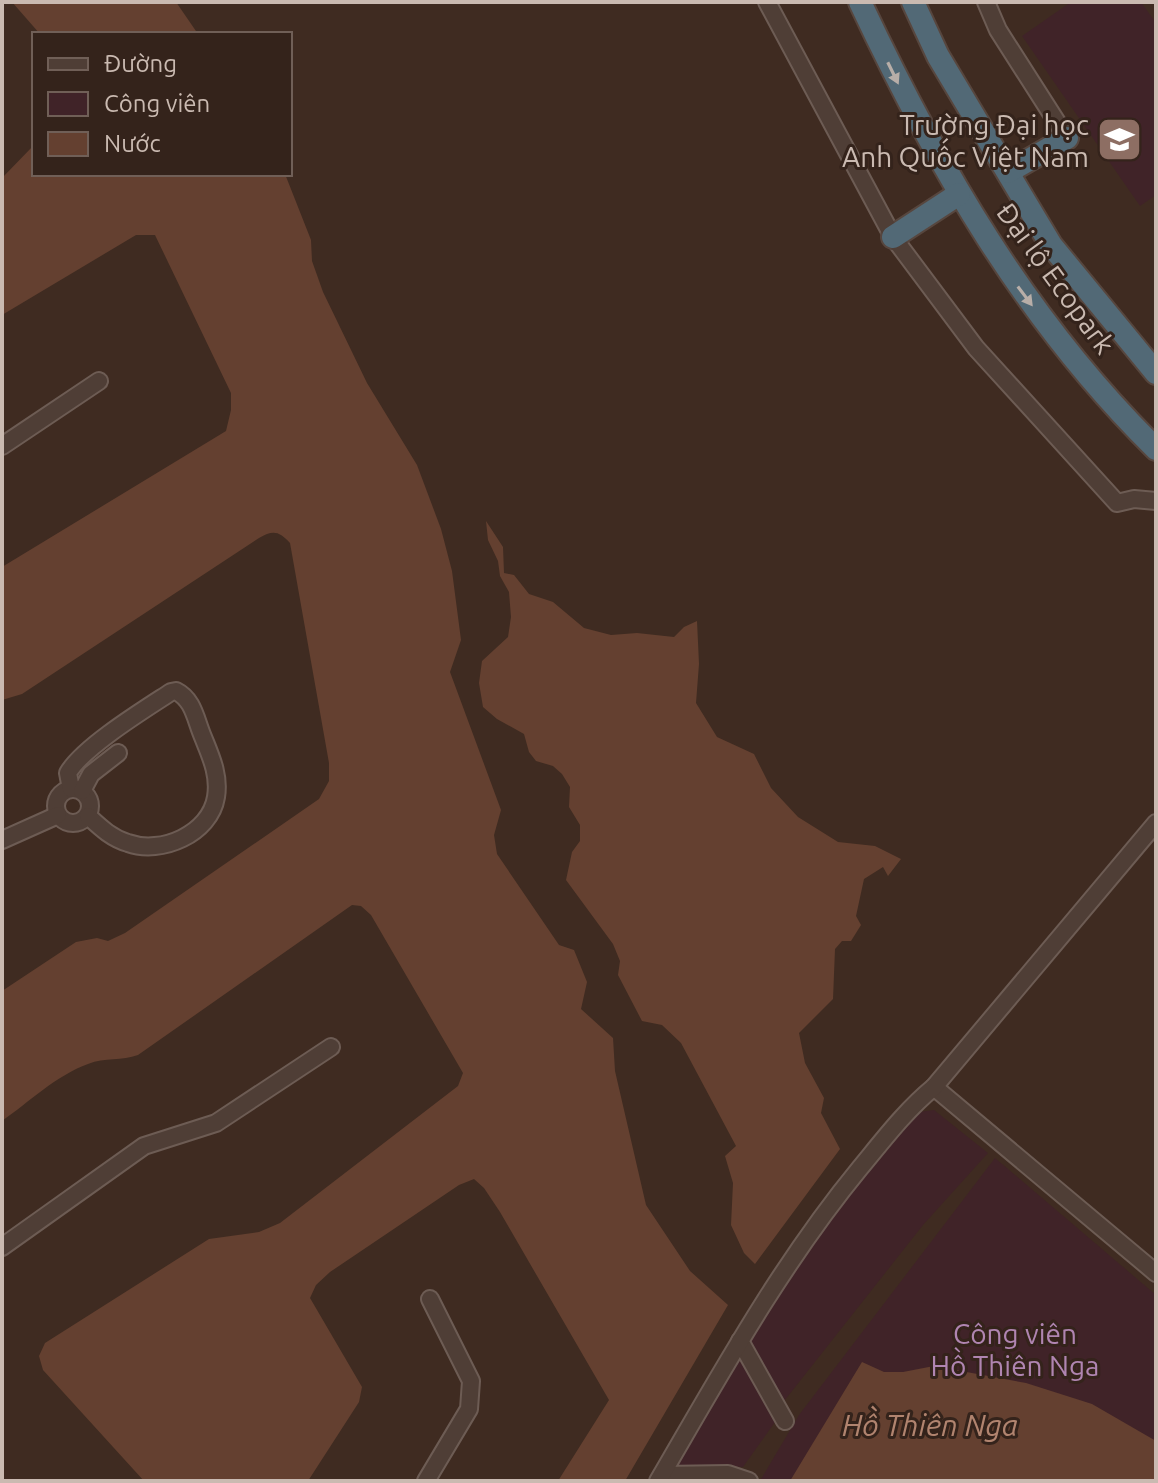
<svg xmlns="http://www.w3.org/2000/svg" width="1158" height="1483" viewBox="0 0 1158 1483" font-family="Ubuntu,sans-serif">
<rect width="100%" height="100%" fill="#3f2b21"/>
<g fill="#402328">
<polygon points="1071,2 1141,2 1156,23 1156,195 1140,206 1022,36"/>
<polygon points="934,1110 988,1153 923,1225 781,1405 748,1340 823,1227 919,1112"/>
<polygon points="995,1158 1156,1295 1156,1481 760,1481 799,1415"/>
<polygon points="739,1357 775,1422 743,1467 675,1465"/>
</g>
<g fill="#644030">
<polygon points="12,2 176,2 198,34 40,34"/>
<path d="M34,145V174H285L311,240L312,261L323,292L367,383L417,465L441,529L452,571L461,640L450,672L501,810L494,835L497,854L559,945L574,950L587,982L581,1009L613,1038L615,1071L646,1205L690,1271L728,1305L625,1481H558L609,1400L500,1212L484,1188L474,1179L459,1185L330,1272L316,1285L310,1298L362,1387L359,1402L308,1481H144L43,1370L39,1356L45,1343L209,1239L259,1232L280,1223L458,1086L463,1073L371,915L361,906L352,905L138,1055C122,1061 105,1057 88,1064C57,1075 29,1102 2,1121V991L76,942L97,938L108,941L125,933L319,799L329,781V763L290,543C279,531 273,530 259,538L22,694L2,700V567L226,431L231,410V393L155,235H136L2,315V178Z"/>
<polygon points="486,521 503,547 504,573 514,575 529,594 553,602 584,628 611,635 637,633 674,637 684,627 697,621 699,664 696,703 717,737 754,754 771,788 798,817 838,842 875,846 901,859 888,876 883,867 864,879 856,916 861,925 851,941 842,941 835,949 833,999 799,1033 805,1063 824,1098 821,1113 840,1149 755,1264 744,1253 731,1225 733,1183 725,1156 736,1146 681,1043 662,1025 642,1021 618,975 620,961 613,944 566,880 572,852 580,841 580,825 569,807 570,787 562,774 553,766 536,761 529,752 524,734 497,719 483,707 479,683 482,661 508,637 511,617 509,592 500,576 498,561 488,540"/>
<polygon points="862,1362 884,1372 903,1372 934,1366 1026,1383 1092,1404 1156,1441 1156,1481 790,1481"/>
</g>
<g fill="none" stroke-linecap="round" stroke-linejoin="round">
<defs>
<g id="minor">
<polyline points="767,2 893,237 976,348 1117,503 1134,499 1156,501"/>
<polyline points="986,2 998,30 1067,138"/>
<polyline points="2,446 99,381"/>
<circle cx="73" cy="806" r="17"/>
<path d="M71,789L68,773C83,747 145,709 171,692L176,691C192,699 195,716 201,732C209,753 220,773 216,797C210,834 161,855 128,843C111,838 100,827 88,816"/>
<polyline points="82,791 91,774 118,753"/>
<polyline points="2,840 58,815"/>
<polyline points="934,1087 1156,1273"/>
<polyline points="2,1247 144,1146 216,1123 331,1047"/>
<polyline points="740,1341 785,1421"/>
<polyline points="662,1475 728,1474 749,1481"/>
<polyline points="426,1481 469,1409 471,1381 430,1299"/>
<path d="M658,1481C721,1373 781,1264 860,1168C884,1139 905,1111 934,1087L1156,823"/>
</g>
<g id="highway">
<path d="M860,2C937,166 1026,321 1156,449"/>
<polyline points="913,2 938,56 1051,245 1156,373"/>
<polyline points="1008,172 1067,138"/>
<polyline points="893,237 959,194"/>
</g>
</defs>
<use href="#minor" stroke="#6d5c54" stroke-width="20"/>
<use href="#highway" stroke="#57463e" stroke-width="26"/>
<use href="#minor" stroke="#4f3e36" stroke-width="16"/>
<use href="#highway" stroke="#526976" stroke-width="22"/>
</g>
<defs><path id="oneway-solid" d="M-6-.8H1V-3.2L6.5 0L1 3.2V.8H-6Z" transform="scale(2)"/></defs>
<g fill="#b8aea8">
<use href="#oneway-solid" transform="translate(893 73) rotate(64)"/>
<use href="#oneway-solid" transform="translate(1025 296) rotate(53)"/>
</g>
<defs>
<symbol id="university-square" viewBox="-11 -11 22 22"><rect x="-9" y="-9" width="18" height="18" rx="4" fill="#8d6e63" stroke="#34231b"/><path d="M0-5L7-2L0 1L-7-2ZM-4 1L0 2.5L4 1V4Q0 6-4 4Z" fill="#fff"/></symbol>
</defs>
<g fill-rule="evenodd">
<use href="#university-square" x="1094" y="114" width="51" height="51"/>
</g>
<g text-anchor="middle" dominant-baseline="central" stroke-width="6" stroke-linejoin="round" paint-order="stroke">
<g font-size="28" fill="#cabab1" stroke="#34231b" text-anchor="end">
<text x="1089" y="124">Trường Đại học<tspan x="1089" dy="32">Anh Quốc Việt Nam</tspan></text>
</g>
<g font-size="28" fill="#cabab1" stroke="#34231b">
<text transform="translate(1056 278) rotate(54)">Đại lộ Ecopark</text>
</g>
<g font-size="28" fill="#b085b1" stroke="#34231b">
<text x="1015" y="1333">Công viên<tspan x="1015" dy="32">Hồ Thiên Nga</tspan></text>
</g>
<g font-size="30" font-style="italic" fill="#b1846f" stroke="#34231b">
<text x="930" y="1425">Hồ Thiên Nga</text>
</g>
</g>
<rect width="1158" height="1483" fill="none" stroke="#cabab1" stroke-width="8"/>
<rect x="32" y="32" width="260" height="144" fill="#34231b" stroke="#705f57" stroke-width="2"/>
<rect x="48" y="58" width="40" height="12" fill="#4f3e36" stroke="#705f57" stroke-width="2"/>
<text x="104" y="72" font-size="24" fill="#cabab1">Đường</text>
<rect x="48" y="92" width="40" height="24" fill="#402328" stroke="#705f57" stroke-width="2"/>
<text x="104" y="112" font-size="24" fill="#cabab1">Công viên</text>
<rect x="48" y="132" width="40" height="24" fill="#644030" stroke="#705f57" stroke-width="2"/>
<text x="104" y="152" font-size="24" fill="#cabab1">Nước</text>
</svg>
